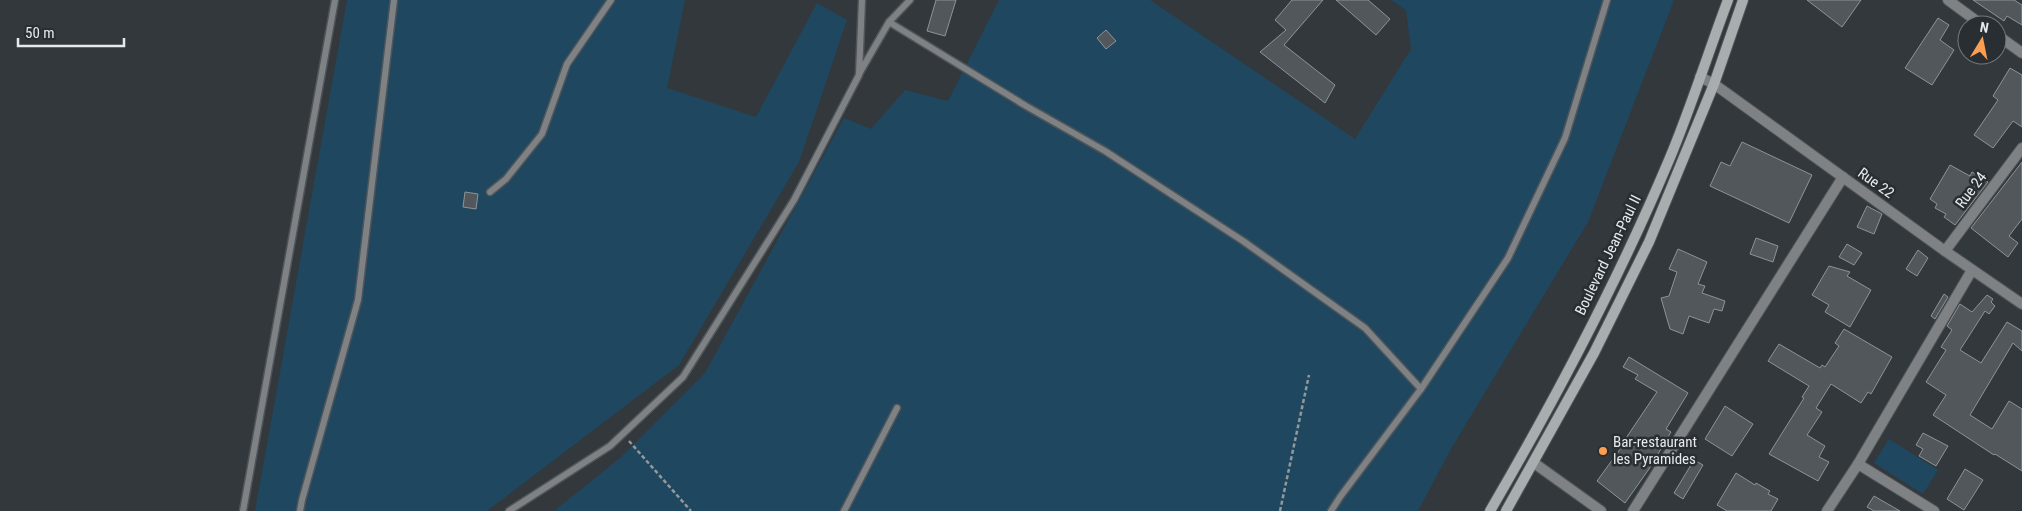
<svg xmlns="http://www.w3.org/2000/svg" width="2022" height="511" viewBox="0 0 2022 511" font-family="'Roboto Condensed',sans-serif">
<rect width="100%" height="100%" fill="#32383c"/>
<g fill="#1f4860">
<polygon points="347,0 685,0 667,88 756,117 817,3 847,20 799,162 679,365 487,511 255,511"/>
<polygon points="999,0 1150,0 1355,139 1411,49 1406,10 1391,0 1674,0 1588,222 1452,447 1418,511 554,511 620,458 705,373 844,118 871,129 905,90 948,101"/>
<polygon points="1889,439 1938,470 1923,494 1874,463"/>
</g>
<g fill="#51575b" stroke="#8d9499">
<polygon points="936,0 956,0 945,36 927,31"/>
<polygon points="1292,0 1323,0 1284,45 1335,85 1325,103 1260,52 1286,30 1275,20"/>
<polygon points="1336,0 1368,0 1390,19 1376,35"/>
<polygon points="1807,0 1861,0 1842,27"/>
<polygon points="1973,0 2014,0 2022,5 2022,25 2007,16 2004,21"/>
<polygon points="1938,18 1949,25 1940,40 1954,50 1932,85 1905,68"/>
<polygon points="1106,30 1116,41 1106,49 1097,38"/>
<polygon points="2010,68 2022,75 2022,127 2013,121 1993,148 1974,135 1998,100 1993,96"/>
<polygon points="1742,142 1812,175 1789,223 1710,186 1721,162 1730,166"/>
<polygon points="2022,162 2022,219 2009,236 2018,243 2008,257 1971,228"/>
<polygon points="1950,165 1970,176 1972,172 1988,182 1955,225 1944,217 1946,214 1935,208 1937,204 1930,199"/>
<polygon points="465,192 478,194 476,209 463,207"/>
<polygon points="1867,206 1882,214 1874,234 1857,227"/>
<polygon points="1756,238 1778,246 1773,262 1750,254"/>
<polygon points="1847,244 1862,253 1854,265 1839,257"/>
<polygon points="1678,249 1707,262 1698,284 1705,286 1702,293 1725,301 1722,311 1714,309 1709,323 1689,316 1683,334 1670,329 1661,298 1669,296 1677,272 1669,269"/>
<polygon points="1918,250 1928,258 1917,276 1906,269"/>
<polygon points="1829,266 1850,272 1847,276 1871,290 1850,327 1825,312 1829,305 1812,295"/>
<polygon points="1944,294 1948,297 1935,319 1931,316"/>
<polygon points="1987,295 1993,299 1991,302 1995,306 1989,314 1985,311 1960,350 1981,363 2007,322 2022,331 2022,351 2013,343 1970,415 1992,429 2009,401 2022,409 2022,471 1995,454 1994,455 1933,415 1946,395 1926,382 1946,350 1941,347 1952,330 1947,326 1960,304 1972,312"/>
<polygon points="1844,329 1892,357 1871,394 1868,392 1861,403 1831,384 1816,408 1822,412 1807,435 1825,446 1819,457 1829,462 1818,481 1769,454 1804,398 1802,397 1809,386 1768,361 1779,344 1820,368 1822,365 1825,367 1839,346 1835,343"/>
<polygon points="1629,357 1688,393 1666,429 1671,432 1649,469 1625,503 1597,481 1621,448 1620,447 1657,392 1635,379 1638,375 1623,367"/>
<polygon points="1725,406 1753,424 1732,456 1705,439"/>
<polygon points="1923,433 1948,446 1936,466 1919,456 1923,449 1916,445"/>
<polygon points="1694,460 1703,465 1683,499 1674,493"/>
<polygon points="1965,469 1983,480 1964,510 1947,499"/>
<polygon points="1736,473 1755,485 1756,483 1770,491 1768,494 1778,499 1771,511 1727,511 1717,505"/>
<polygon points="1874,496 1900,511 1874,511 1867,507"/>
</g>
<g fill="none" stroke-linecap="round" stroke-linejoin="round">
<defs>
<g id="service">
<polyline points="889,22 1026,106 1105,151 1243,241 1365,328 1421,389"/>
<polyline points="859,74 889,22 910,0"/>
<polyline points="490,192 506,179 542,134 567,64 611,0"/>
<polyline points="243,511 335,0"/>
<polyline points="300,511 302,500 358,300 394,0"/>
<polyline points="509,511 610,446 683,377 794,200 859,75 862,0"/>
<polyline points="844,511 897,408"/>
<polyline points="1331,511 1340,497 1421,389 1508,258 1565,138 1607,0"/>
</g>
<g id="minor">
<polyline points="1948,0 1982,25"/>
<polyline points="1997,35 2022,53"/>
<polyline points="1700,77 1714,84 1945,251 2022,304"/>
<polyline points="1945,251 2022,148"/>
<polyline points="1534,463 1601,511"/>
<polyline points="1858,464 1934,511"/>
<polyline points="1633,511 1843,177"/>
<polyline points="1827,511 1858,464 1972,270"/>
</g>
<g id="secondary">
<path d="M1490,511C1556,398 1618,281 1669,160C1691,108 1708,53 1728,0"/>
<polyline points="1506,511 1594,353 1649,242 1714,84 1743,0"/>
</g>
</defs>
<use href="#service" stroke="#4f5458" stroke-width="9"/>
<use href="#minor" stroke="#4f5458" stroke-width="12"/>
<use href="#secondary" stroke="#4f5458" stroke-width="12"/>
<g stroke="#93989c" stroke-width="2.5" stroke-dasharray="4 2.5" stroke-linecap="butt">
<polyline points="629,441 691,511"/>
<polyline points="1280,511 1309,375"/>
</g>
<use href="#service" stroke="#7f8285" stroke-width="6"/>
<use href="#minor" stroke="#7f8285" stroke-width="10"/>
<use href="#secondary" stroke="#a8adb0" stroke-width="10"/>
</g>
<circle fill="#fc9e52" stroke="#282e32" stroke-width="2" cx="1603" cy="451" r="5"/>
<g text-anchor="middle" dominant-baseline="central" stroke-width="5" stroke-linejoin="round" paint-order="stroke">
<g font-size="15" fill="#e6eaed" stroke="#282e32">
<text transform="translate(1876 183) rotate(36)">Rue 22</text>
<text transform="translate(1971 190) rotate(-53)">Rue 24</text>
<text transform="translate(1608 255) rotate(-64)">Boulevard Jean-Paul II</text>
</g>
<g font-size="15" fill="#e6eaed" stroke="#282e32" text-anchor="start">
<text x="1613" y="442">Bar-restaurant<tspan x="1613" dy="17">les Pyramides</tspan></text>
</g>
</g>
<g transform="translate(1982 40) rotate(10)"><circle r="24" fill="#282e32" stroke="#74797d"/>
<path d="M0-4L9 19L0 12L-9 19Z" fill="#fc9e52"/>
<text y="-8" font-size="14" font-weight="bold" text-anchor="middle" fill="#e6eaed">N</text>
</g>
<path d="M18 38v8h106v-8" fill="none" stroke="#e6eaed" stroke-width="2.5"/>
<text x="25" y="38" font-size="15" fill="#e6eaed" stroke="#282e32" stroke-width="4" paint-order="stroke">50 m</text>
</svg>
